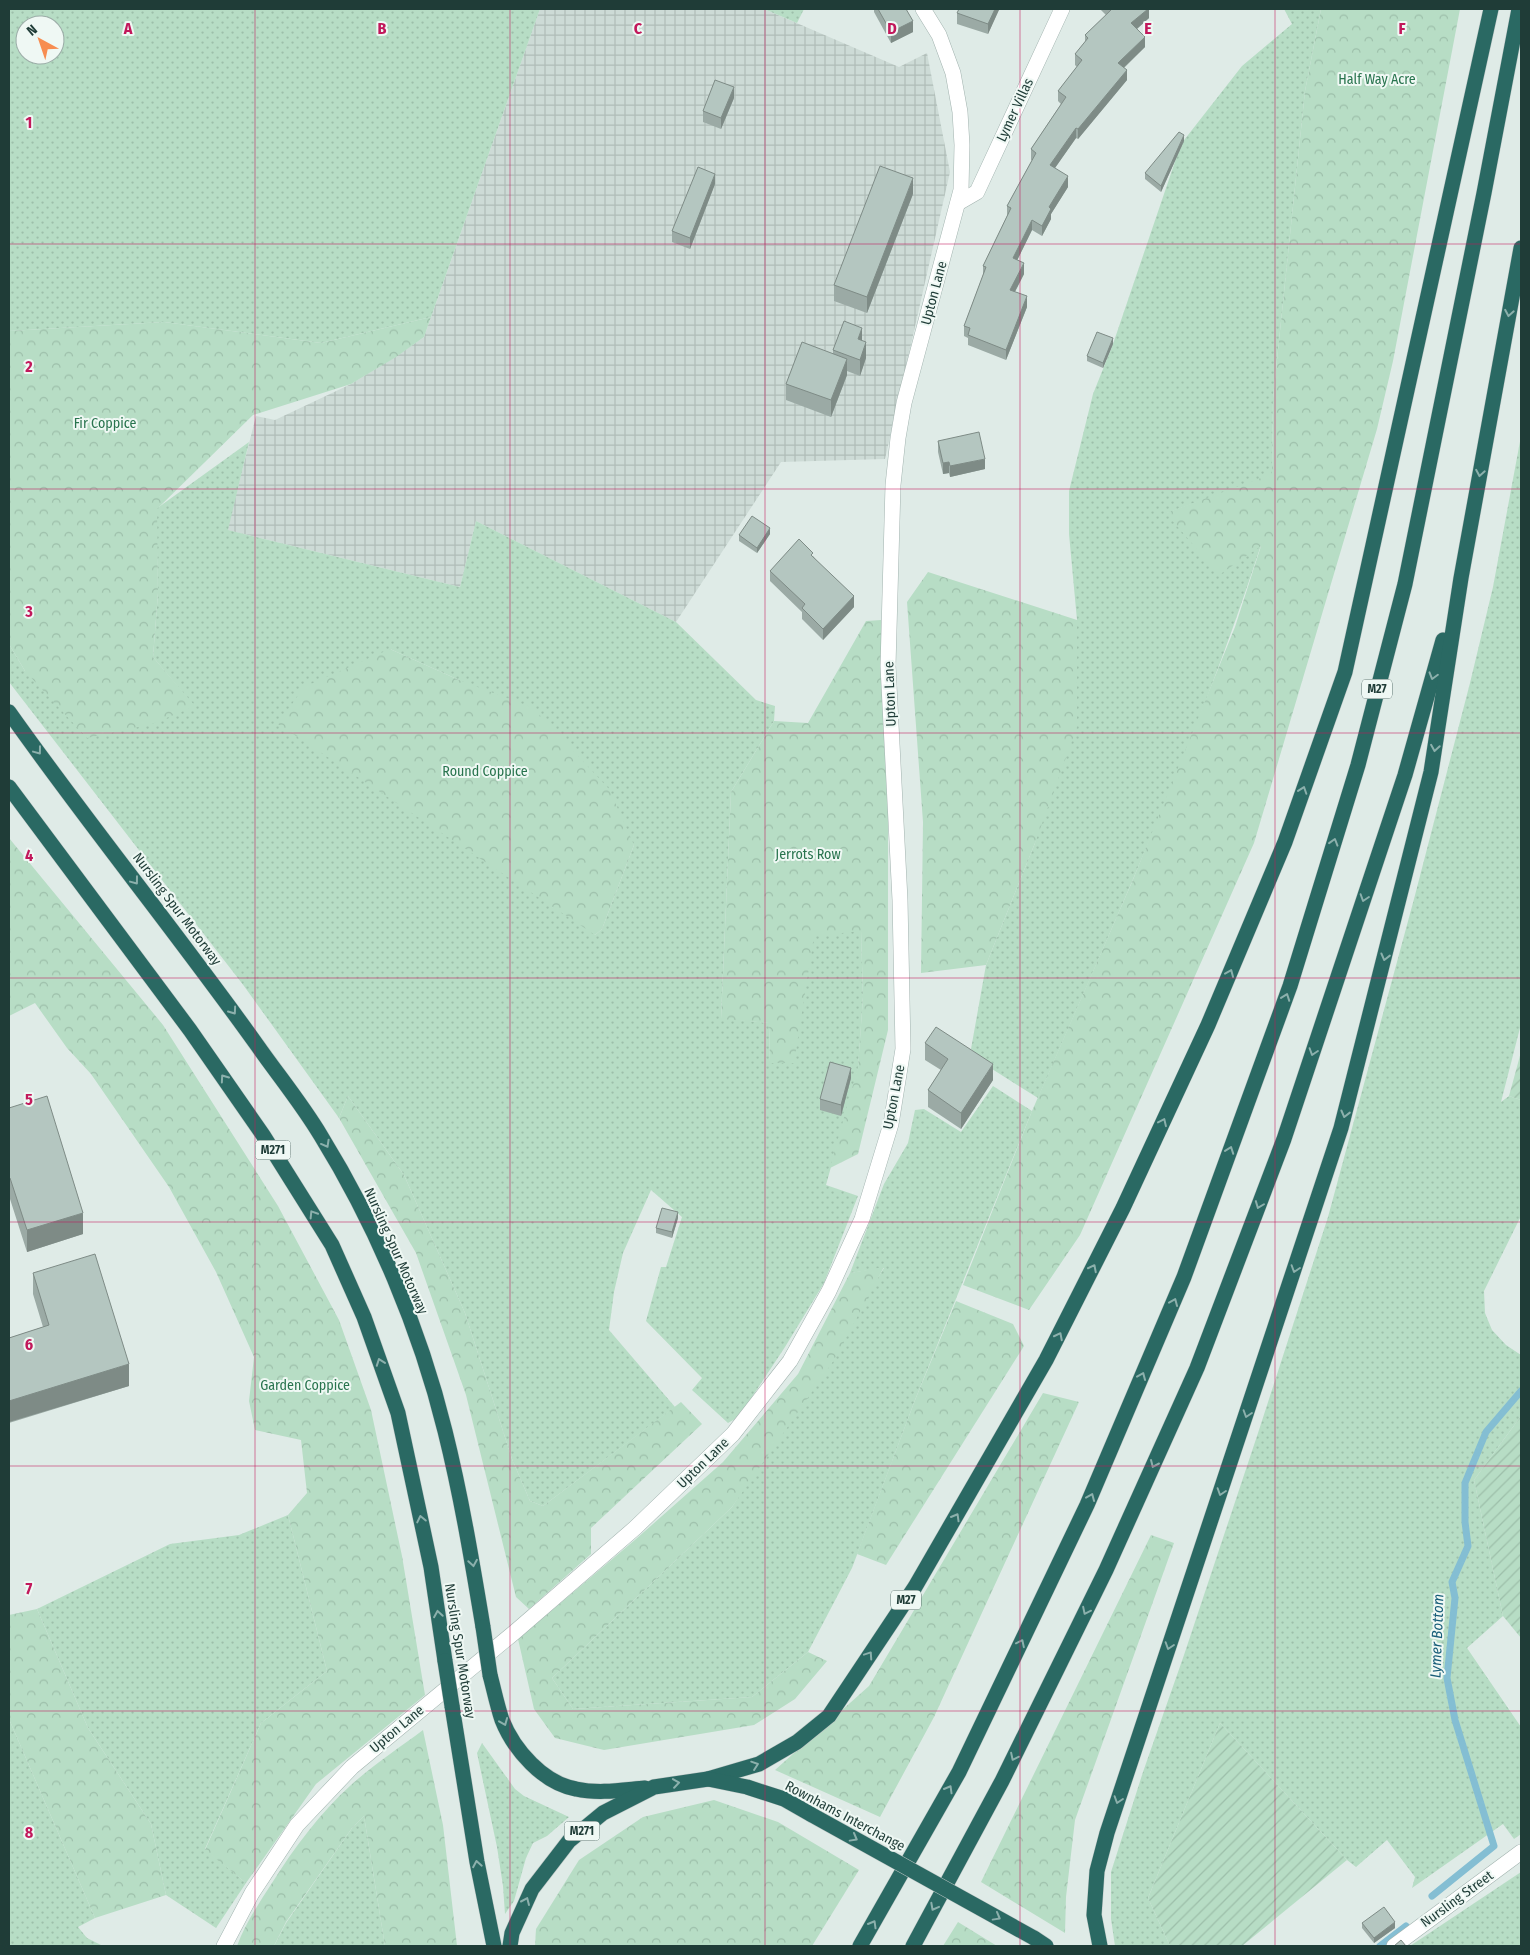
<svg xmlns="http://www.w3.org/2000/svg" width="1530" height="1955" viewBox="0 0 1530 1955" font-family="'Fira Sans Condensed',sans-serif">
<defs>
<pattern id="industrial-grid" width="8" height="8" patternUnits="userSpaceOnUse" patternTransform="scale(1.25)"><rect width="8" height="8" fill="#cddbd6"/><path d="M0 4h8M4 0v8" fill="none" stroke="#b0bdb8"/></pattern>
<pattern id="grass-dots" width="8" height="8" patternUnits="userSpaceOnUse" patternTransform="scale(1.25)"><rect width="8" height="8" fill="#b7ddc5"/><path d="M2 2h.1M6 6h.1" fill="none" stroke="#9dbfaa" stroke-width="1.8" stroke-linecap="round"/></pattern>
<pattern id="forest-crowns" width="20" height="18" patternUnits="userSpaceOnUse" patternTransform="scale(1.25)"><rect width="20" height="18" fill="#b7ddc5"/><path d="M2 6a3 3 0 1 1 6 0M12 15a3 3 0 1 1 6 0" fill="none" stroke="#9dbfaa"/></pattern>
<pattern id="garden-furrows" width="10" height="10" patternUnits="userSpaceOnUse" patternTransform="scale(1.25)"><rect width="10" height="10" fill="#b7ddc5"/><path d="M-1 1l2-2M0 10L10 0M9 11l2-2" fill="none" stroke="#9dbfaa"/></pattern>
</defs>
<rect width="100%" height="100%" fill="#dfebe7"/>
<polygon fill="url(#industrial-grid)" points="540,9 764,9 899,67 927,53 950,172 885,459 781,462 676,622 476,521 460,587 227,530 256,416 275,420 351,384 395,357 424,337"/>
<g fill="url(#grass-dots)" fill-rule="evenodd">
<path d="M9,9H540L431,317L321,343L164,322L9,331ZM25,25H55V55H25Z"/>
<polygon points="764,9 804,9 797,23"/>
<path d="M1284,9H1321L1305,91L1273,398L1272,475L1167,513L1261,545C1200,734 1117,916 1038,1098L992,1069L971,1049L986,965L1035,843L1077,620L1069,534V491L1093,394L1113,344L1181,144L1242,66L1292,24Z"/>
<polygon points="1521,436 1521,1024 1501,1102 1509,1096 1521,1100 1521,1216 1484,1291 1485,1313 1492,1330 1506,1345 1521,1355 1521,1416 1474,1480 1503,1616 1467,1648 1521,1727 1521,1834 1514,1839 1503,1824 1412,1888 1415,1877 1387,1840 1356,1867 1347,1860 1220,1723 1148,1898 1170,1946 1115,1946 1111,1919 1111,1872 1143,1772 1184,1655 1258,1433 1328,1217 1414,899 1470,683 1493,587"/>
<path d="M249,442L228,530L460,587L476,521L676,622L756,700L775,706L774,721L731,792L721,1018L769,1023L770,1062L812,935L861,930L863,997L858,1069L826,1185L858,1196L824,1283L785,1347L748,1403L735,1419L728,1423L692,1390L702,1378L646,1321L661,1267H666L682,1217L651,1190L623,1253L614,1292L609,1330L675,1407L543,1506L530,1501L512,1459L465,1313L404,1175L348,1096L339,1118L244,986L9,682V644L25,671L194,706L153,657L158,593L156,509ZM390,649L459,680L634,845L602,929L595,935Z"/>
<polygon points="993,1086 1032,1111 915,1400 852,1568 808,1652 752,1697 573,1709 552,1678 732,1507 884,1268 850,1273 884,1184 908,1143 915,1110 924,1109 961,1132"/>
<polygon points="288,1515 327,1671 261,1723 205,1849 246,1883 216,1928 166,1895 151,1824 88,1728 37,1609 170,1544 239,1535"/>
<polygon points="9,1719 95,1918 78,1927 87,1938 103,1946 9,1946"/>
<polygon points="482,1743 515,1789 524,1796 569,1817 547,1836 533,1843 526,1858 514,1901 505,1914 503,1886 497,1847 477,1753"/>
<polygon points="364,1816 385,1946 274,1946 286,1923 352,1828"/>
<polygon points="1521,1872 1521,1946 1410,1946"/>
</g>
<g fill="url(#forest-crowns)">
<polygon points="1321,9 1460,9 1393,361 1377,429 1254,843 1080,1235 1029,1310 963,1285 1032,1111 1132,882 1235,627 1261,546 1219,575 1166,513 1272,474 1273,398 1305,91"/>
<polygon points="431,317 424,337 396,357 351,384 253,415 157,509 158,593 153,657 195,706 152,724 87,738 25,671 9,644 9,331 164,322 321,343"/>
<polygon points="928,572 1077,620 1077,727 1035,843 986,965 921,973 923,822 907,602"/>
<polygon points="881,620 888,793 888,1030 858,1154 830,1168 858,1067 863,997 861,931 814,936 794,1063 770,1063 769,1023 721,1019 731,792 774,721 808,723 866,621"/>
<polygon points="390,649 459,680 533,708 609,789 634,845 602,929 595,935 278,724 304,687"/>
<polygon points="9,838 163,1025 278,1206 339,1320 371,1410 402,1556 425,1695 316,1784 246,1883 205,1850 261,1723 327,1671 288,1515 307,1493 301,1440 255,1430 249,1401 254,1357 216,1272 169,1187 91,1074 67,1048 35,1003 9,1016"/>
<polygon points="348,1096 404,1175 465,1313 512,1459 530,1501 543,1506 681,1402 702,1424 591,1528 591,1554 529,1609 516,1597 466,1395 416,1253 339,1118"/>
<polygon points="884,1267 834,1360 732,1507 552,1678 573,1709 752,1697 808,1652 827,1661 795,1699 754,1725 604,1750 555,1738 534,1709 518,1639 636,1539 723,1462 798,1374 850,1273"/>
<polygon points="956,1301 1013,1324 1024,1346 886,1565 857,1554 915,1400"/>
<polygon points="1043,1393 1079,1402 934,1717 880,1817 775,1770 869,1686"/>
<polygon points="1151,1535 1174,1543 1075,1820 1066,1897 1065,1933 981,1882"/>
<polygon points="37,1609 88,1728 151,1824 166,1895 95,1918 9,1719 9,1615"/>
<path d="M423,1730L443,1825L457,1946H385L364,1816L352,1828L286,1922L274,1946H237C245,1924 259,1903 272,1883C294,1848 320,1813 351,1785C373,1765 399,1748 423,1730Z"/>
<polygon points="714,1800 778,1822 859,1870 812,1946 535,1946 536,1929 579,1860 643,1817"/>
<polygon points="958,1922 997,1946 943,1946"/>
</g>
<g fill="url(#garden-furrows)">
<polygon points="1521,1052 1521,1100 1509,1096"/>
<polygon points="1521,1416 1521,1638 1503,1616 1474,1480"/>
<polygon points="1220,1723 1347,1860 1242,1946 1170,1946 1148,1898"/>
</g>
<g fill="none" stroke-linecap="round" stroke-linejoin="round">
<g stroke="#84bed3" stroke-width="7">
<polyline points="1432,1896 1494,1846 1455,1720 1447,1678 1455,1598 1452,1582 1468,1546 1465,1522 1465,1483 1486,1432 1521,1391"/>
<polyline points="1380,1946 1406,1926"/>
</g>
<defs>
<g id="minor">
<polyline points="958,203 977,192 1062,9"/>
<polyline points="1394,1946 1521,1852"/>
</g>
<polyline id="tertiary" points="224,1946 252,1893 297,1825 352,1767 516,1631 635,1528 733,1434 790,1361 829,1291 862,1219 891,1124 903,1049 900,900 888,666 893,485 898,438 904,403 961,190 962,145 960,112 953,73 939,35 923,9"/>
<g id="motorway">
<path d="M9,712C89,825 177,933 257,1045C278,1075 302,1104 321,1136C376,1225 420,1329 445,1431C461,1495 472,1561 483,1627"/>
<polyline points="9,787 190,1030 263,1135 332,1245 364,1317 398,1413 431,1567 445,1661"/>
<path d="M490,1675C494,1690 497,1705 502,1720C514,1750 543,1783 576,1789C599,1794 622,1790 645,1788"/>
<polyline points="452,1706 477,1862 494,1946"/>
<polyline points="708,1779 759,1764 797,1742 829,1716 915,1587 1046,1360 1123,1208 1208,1025 1285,842 1345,672 1491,9"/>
<polyline points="1034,1938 1046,1946"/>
<polyline points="510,1946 512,1933 532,1889 569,1841 603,1813 654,1787 708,1779 747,1787 784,1799 812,1815"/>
<polyline points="860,1946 959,1772 1087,1505 1184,1277 1290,986 1358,765 1405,584 1484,193 1519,9"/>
<polyline points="913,1946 1002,1781 1106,1570 1197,1368 1284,1139 1405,775 1443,640"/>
<polyline points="1100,1946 1094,1915 1097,1871 1107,1833 1341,1128 1431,772 1461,578 1521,248"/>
</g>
</defs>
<use href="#minor" stroke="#a2b3af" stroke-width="16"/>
<use href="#tertiary" stroke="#a2b3af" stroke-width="16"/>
<use href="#motorway" stroke="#c0c8c7" stroke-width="16"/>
<use href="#minor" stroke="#fff" stroke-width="15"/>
<use href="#tertiary" stroke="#fff" stroke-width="15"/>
<use href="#motorway" stroke="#2a6963" stroke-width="15"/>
<defs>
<g id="motorway-bridge">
<polyline points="483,1627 490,1675"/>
<polyline points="445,1661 452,1706"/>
<polyline points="812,1815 1034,1938"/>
</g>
</defs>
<use href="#motorway-bridge" stroke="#c0c8c7" stroke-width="16" stroke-linecap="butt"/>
<use href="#motorway-bridge" stroke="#2a6963" stroke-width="15"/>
</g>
<g fill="#9baaa5">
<polygon points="874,9 906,9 913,32 891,43 874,12"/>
<polygon points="999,9 988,34 957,24 957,13"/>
<polygon points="1100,9 1149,9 1149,18 1137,29 1145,47 1124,68 1127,80 1078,139 1076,138 1055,168 1068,187 1051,214 1051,219 1042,236 1032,230 1017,260 1024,274 1015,292 1027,307 1006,360 968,345 968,338 964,336 964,326 983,275 983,266 1007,216 1007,206 1032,160 1031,160 1031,149 1061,104 1058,101 1058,91 1077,67 1075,65 1075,54 1085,42 1085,35 1106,15"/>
<polygon points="734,98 721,129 703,122 703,111"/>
<polygon points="1184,141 1161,192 1145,179 1145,173"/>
<polygon points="715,184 690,249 672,242 672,231"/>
<polygon points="913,194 867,313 834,301 834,285"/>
<polygon points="862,340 866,358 860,376 847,371 847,375 831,417 786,400 786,384 833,354 833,350"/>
<polygon points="1113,344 1103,368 1087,361 1087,356"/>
<polygon points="938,441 985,469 950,477 949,473 943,474 938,452"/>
<polygon points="770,534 757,553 739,541 739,535"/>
<polygon points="813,556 854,607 823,640 802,619 802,612 770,581 770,571"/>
<polygon points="925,1043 993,1080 961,1129 928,1107 928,1090 941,1070 925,1060"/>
<polygon points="851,1078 841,1116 820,1110 820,1099"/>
<polygon points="9,1108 83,1234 27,1252 10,1199 9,1200"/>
<polygon points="678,1218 672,1238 656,1233 656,1228"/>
<polygon points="33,1273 129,1386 9,1423 9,1338 43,1327 33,1294"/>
<polygon points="1362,1923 1395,1928 1374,1943 1362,1928"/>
</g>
<g fill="#7e8b86">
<polygon points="995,9 999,9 999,10 988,34 988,24"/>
<polygon points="1148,9 1149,9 1149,18 1131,34 1131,23"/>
<polygon points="913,21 913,32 891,43 891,32"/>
<polygon points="1145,37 1145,47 1118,73 1118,63"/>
<polygon points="1127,70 1127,80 1078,139 1078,129"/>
<polygon points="734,87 734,98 721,129 721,118"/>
<polygon points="1076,128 1076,138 1050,175 1050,165"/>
<polygon points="1184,135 1184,141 1161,192 1161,186"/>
<polygon points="715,174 715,184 690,249 690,238"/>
<polygon points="1068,176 1068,187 1051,214 1051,219 1042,236 1042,226 1049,207"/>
<polygon points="913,178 913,194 867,313 867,297"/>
<polygon points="1032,220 1032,230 1013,269 1013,258"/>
<polygon points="1024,263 1024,274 1010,301 1010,290"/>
<polygon points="1027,296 1027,307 1006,360 1006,350"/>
<polygon points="862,328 862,344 858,339"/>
<polygon points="1113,338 1113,344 1103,368 1103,363"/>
<polygon points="866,342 866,358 860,376 860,360"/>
<polygon points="847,359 847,375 831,417 831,400"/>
<polygon points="985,459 985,469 950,477 950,466"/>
<polygon points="949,462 949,473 943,474 943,463"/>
<polygon points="770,528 770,534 757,553 757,548"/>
<polygon points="854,596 854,607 823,640 823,629"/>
<polygon points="993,1064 993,1080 961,1129 961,1113"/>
<polygon points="851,1068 851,1078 841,1116 841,1105"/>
<polygon points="9,1178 10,1178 10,1199 9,1200"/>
<polygon points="678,1212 678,1218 672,1238 672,1232"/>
<polygon points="83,1213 83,1234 27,1252 27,1230"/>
<polygon points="129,1364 129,1386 9,1422 9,1401"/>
<polygon points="1395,1922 1395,1928 1374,1943 1374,1938"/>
</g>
<g fill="#b4c6c0" stroke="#7e8b86">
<polygon points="878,9 906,9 913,21 891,32"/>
<polygon points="959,9 995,9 988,24 957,13"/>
<polygon points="1110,9 1148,9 1131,23 1145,37 1118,63 1127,70 1078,129 1076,128 1050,165 1068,176 1049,207 1051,209 1042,226 1032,220 1013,258 1024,263 1010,290 1027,296 1006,350 968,335 970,328 964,326 986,267 983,266 1011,208 1007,206 1036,153 1031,149 1066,97 1058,91 1082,60 1075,54 1088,38 1085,35 1111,10"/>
<polygon points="715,80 734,87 721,118 703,111"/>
<polygon points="1179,132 1184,135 1161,186 1145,173"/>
<polygon points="880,166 913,178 867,297 834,285"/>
<polygon points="698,167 715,174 690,238 672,231"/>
<polygon points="844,321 862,328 858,339 866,342 860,360 833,350"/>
<polygon points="1097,332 1113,338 1103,363 1087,356"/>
<polygon points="802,342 847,359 831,400 786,384"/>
<polygon points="979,432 985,459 950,466 949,462 943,463 938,441"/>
<polygon points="752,516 770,528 757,548 739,535"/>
<polygon points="799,539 813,553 811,555 854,596 823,629 802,608 805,604 770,571"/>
<polygon points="936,1027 993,1064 961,1113 928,1090 948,1059 925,1043"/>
<polygon points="830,1062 851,1068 841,1105 820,1099"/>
<polygon points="47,1096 83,1213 27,1230 10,1178 9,1178 9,1108"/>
<polygon points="662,1208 678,1212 672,1232 656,1228"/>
<polygon points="95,1254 129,1364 9,1401 9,1338 49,1325 33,1273"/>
<polygon points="1384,1907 1395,1922 1374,1938 1362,1923"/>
<polygon points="1401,1940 1406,1946 1394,1946"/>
</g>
<defs><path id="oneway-chevron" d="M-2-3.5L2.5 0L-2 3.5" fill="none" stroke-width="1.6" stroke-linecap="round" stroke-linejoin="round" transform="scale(1.25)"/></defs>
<g stroke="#8cb0ac">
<use href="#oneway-chevron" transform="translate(1509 313) rotate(100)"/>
<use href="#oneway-chevron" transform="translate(1480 473) rotate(100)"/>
<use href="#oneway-chevron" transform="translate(1433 676) rotate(106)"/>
<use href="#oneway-chevron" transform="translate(1435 748) rotate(99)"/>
<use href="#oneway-chevron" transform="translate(38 751) rotate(53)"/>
<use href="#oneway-chevron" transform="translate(1303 790) rotate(-71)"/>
<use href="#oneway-chevron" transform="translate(1334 842) rotate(-73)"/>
<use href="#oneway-chevron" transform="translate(135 881) rotate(53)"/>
<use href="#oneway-chevron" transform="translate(1364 898) rotate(108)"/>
<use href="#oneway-chevron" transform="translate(1385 957) rotate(104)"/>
<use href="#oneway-chevron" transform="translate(1230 973) rotate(-67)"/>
<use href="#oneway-chevron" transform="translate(1286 997) rotate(-70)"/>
<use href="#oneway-chevron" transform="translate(233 1011) rotate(55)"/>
<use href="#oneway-chevron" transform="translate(1313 1052) rotate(108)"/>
<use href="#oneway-chevron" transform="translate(224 1078) rotate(-125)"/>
<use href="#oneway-chevron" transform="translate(1345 1114) rotate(104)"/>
<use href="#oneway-chevron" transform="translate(1163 1122) rotate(-65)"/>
<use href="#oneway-chevron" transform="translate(326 1144) rotate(61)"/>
<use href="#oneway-chevron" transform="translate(1230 1150) rotate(-70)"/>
<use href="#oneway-chevron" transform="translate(1259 1205) rotate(111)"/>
<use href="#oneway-chevron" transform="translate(313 1214) rotate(-122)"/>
<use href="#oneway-chevron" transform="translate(1093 1268) rotate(-63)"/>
<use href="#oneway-chevron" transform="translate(1295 1269) rotate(108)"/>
<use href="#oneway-chevron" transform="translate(1174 1302) rotate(-67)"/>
<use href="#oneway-chevron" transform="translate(1059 1336) rotate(-63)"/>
<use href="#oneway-chevron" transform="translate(380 1362) rotate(-110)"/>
<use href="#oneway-chevron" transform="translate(1142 1376) rotate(-67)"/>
<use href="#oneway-chevron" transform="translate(1247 1414) rotate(108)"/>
<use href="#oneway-chevron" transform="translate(1154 1464) rotate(114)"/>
<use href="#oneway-chevron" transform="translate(1221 1492) rotate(108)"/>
<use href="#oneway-chevron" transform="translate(1091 1497) rotate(-67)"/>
<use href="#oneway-chevron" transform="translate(956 1517) rotate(-60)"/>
<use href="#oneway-chevron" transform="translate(421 1519) rotate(-102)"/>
<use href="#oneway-chevron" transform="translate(473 1563) rotate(81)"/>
<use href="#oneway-chevron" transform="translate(1086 1611) rotate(116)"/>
<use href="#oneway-chevron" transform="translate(438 1614) rotate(-99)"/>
<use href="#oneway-chevron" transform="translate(1021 1643) rotate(-64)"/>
<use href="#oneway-chevron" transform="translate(1169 1646) rotate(108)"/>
<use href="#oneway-chevron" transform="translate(869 1655) rotate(-56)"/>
<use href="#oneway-chevron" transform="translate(504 1722) rotate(68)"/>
<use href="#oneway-chevron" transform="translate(1014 1757) rotate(116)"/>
<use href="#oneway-chevron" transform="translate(755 1765) rotate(-19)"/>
<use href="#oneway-chevron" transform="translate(676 1783) rotate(-8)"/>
<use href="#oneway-chevron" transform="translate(949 1789) rotate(-60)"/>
<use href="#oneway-chevron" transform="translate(1118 1800) rotate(108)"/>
<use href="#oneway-chevron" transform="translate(854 1838) rotate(29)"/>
<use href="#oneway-chevron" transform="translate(477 1864) rotate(-100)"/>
<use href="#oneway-chevron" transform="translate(526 1901) rotate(-66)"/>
<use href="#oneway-chevron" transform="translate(934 1907) rotate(118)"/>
<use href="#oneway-chevron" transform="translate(997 1917) rotate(29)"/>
<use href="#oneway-chevron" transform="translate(873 1924) rotate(-60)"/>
</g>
<path fill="none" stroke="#c2185b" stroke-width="1" stroke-opacity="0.55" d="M255,9V1946M510,9V1946M765,9V1946M1020,9V1946M1275,9V1946M9,244H1521M9,489H1521M9,733H1521M9,978H1521M9,1222H1521M9,1466H1521M9,1711H1521"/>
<g text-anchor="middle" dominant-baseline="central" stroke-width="4" stroke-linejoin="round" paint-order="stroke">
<g fill="#eff8f4" stroke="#5d7470" stroke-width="1">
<rect x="1362" y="679.5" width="30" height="19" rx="4"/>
<rect x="255.5" y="1140.5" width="35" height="19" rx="4"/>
<rect x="891" y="1590.5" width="30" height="19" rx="4"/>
<rect x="564.5" y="1821.5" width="35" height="19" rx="4"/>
</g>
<g font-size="12" font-weight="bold" fill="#1f3c37">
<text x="1377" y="689">M27</text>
<text x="273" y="1150">M271</text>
<text x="906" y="1600">M27</text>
<text x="582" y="1831">M271</text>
</g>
<g font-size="14" fill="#28744e" stroke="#eff8f4">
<text x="1377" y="79">Half Way Acre</text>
<text x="105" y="423">Fir Coppice</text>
<text x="485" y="771">Round Coppice</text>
<text x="808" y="854">Jerrots Row</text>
<text x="305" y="1385">Garden Coppice</text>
</g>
<g font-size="14" fill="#1f3c37" stroke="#eff8f4">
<text transform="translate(1015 110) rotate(-65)">Lymer Villas</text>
<text transform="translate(934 293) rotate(-75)">Upton Lane</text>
<text transform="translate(890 694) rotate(-92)">Upton Lane</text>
<text transform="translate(177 909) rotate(53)">Nursling Spur Motorway</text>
<text transform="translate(894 1097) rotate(-79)">Upton Lane</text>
<text transform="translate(396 1251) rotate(66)">Nursling Spur Motorway</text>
<text transform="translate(703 1463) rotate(-44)">Upton Lane</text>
<text transform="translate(460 1651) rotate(81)">Nursling Spur Motorway</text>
<text transform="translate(397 1729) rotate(-40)">Upton Lane</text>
<text transform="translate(845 1816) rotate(28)">Rownhams Interchange</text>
<text transform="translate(1457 1899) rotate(-36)">Nursling Street</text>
</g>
<g font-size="15" font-style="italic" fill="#185e79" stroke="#eff8f4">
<text transform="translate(1437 1636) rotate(-88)">Lymer Bottom</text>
</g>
</g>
<g font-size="16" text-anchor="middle" font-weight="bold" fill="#c2185b" stroke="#eff8f4" stroke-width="4" stroke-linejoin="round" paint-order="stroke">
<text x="128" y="34">A</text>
<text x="382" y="34">B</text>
<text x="638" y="34">C</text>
<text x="892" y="34">D</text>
<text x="1148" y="34">E</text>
<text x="1402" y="34">F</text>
<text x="29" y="128">1</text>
<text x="29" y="372">2</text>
<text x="29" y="617">3</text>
<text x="29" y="861">4</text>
<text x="29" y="1105">5</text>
<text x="29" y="1350">6</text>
<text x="29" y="1594">7</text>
<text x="29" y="1838">8</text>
</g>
<rect width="1530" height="1955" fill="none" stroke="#1f3c37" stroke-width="20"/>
<g transform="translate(40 40) rotate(320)"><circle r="24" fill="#eff8f4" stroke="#9cada8"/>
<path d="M0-4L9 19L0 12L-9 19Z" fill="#f78d51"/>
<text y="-8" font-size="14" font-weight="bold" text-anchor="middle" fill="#1f3c37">N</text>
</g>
</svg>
